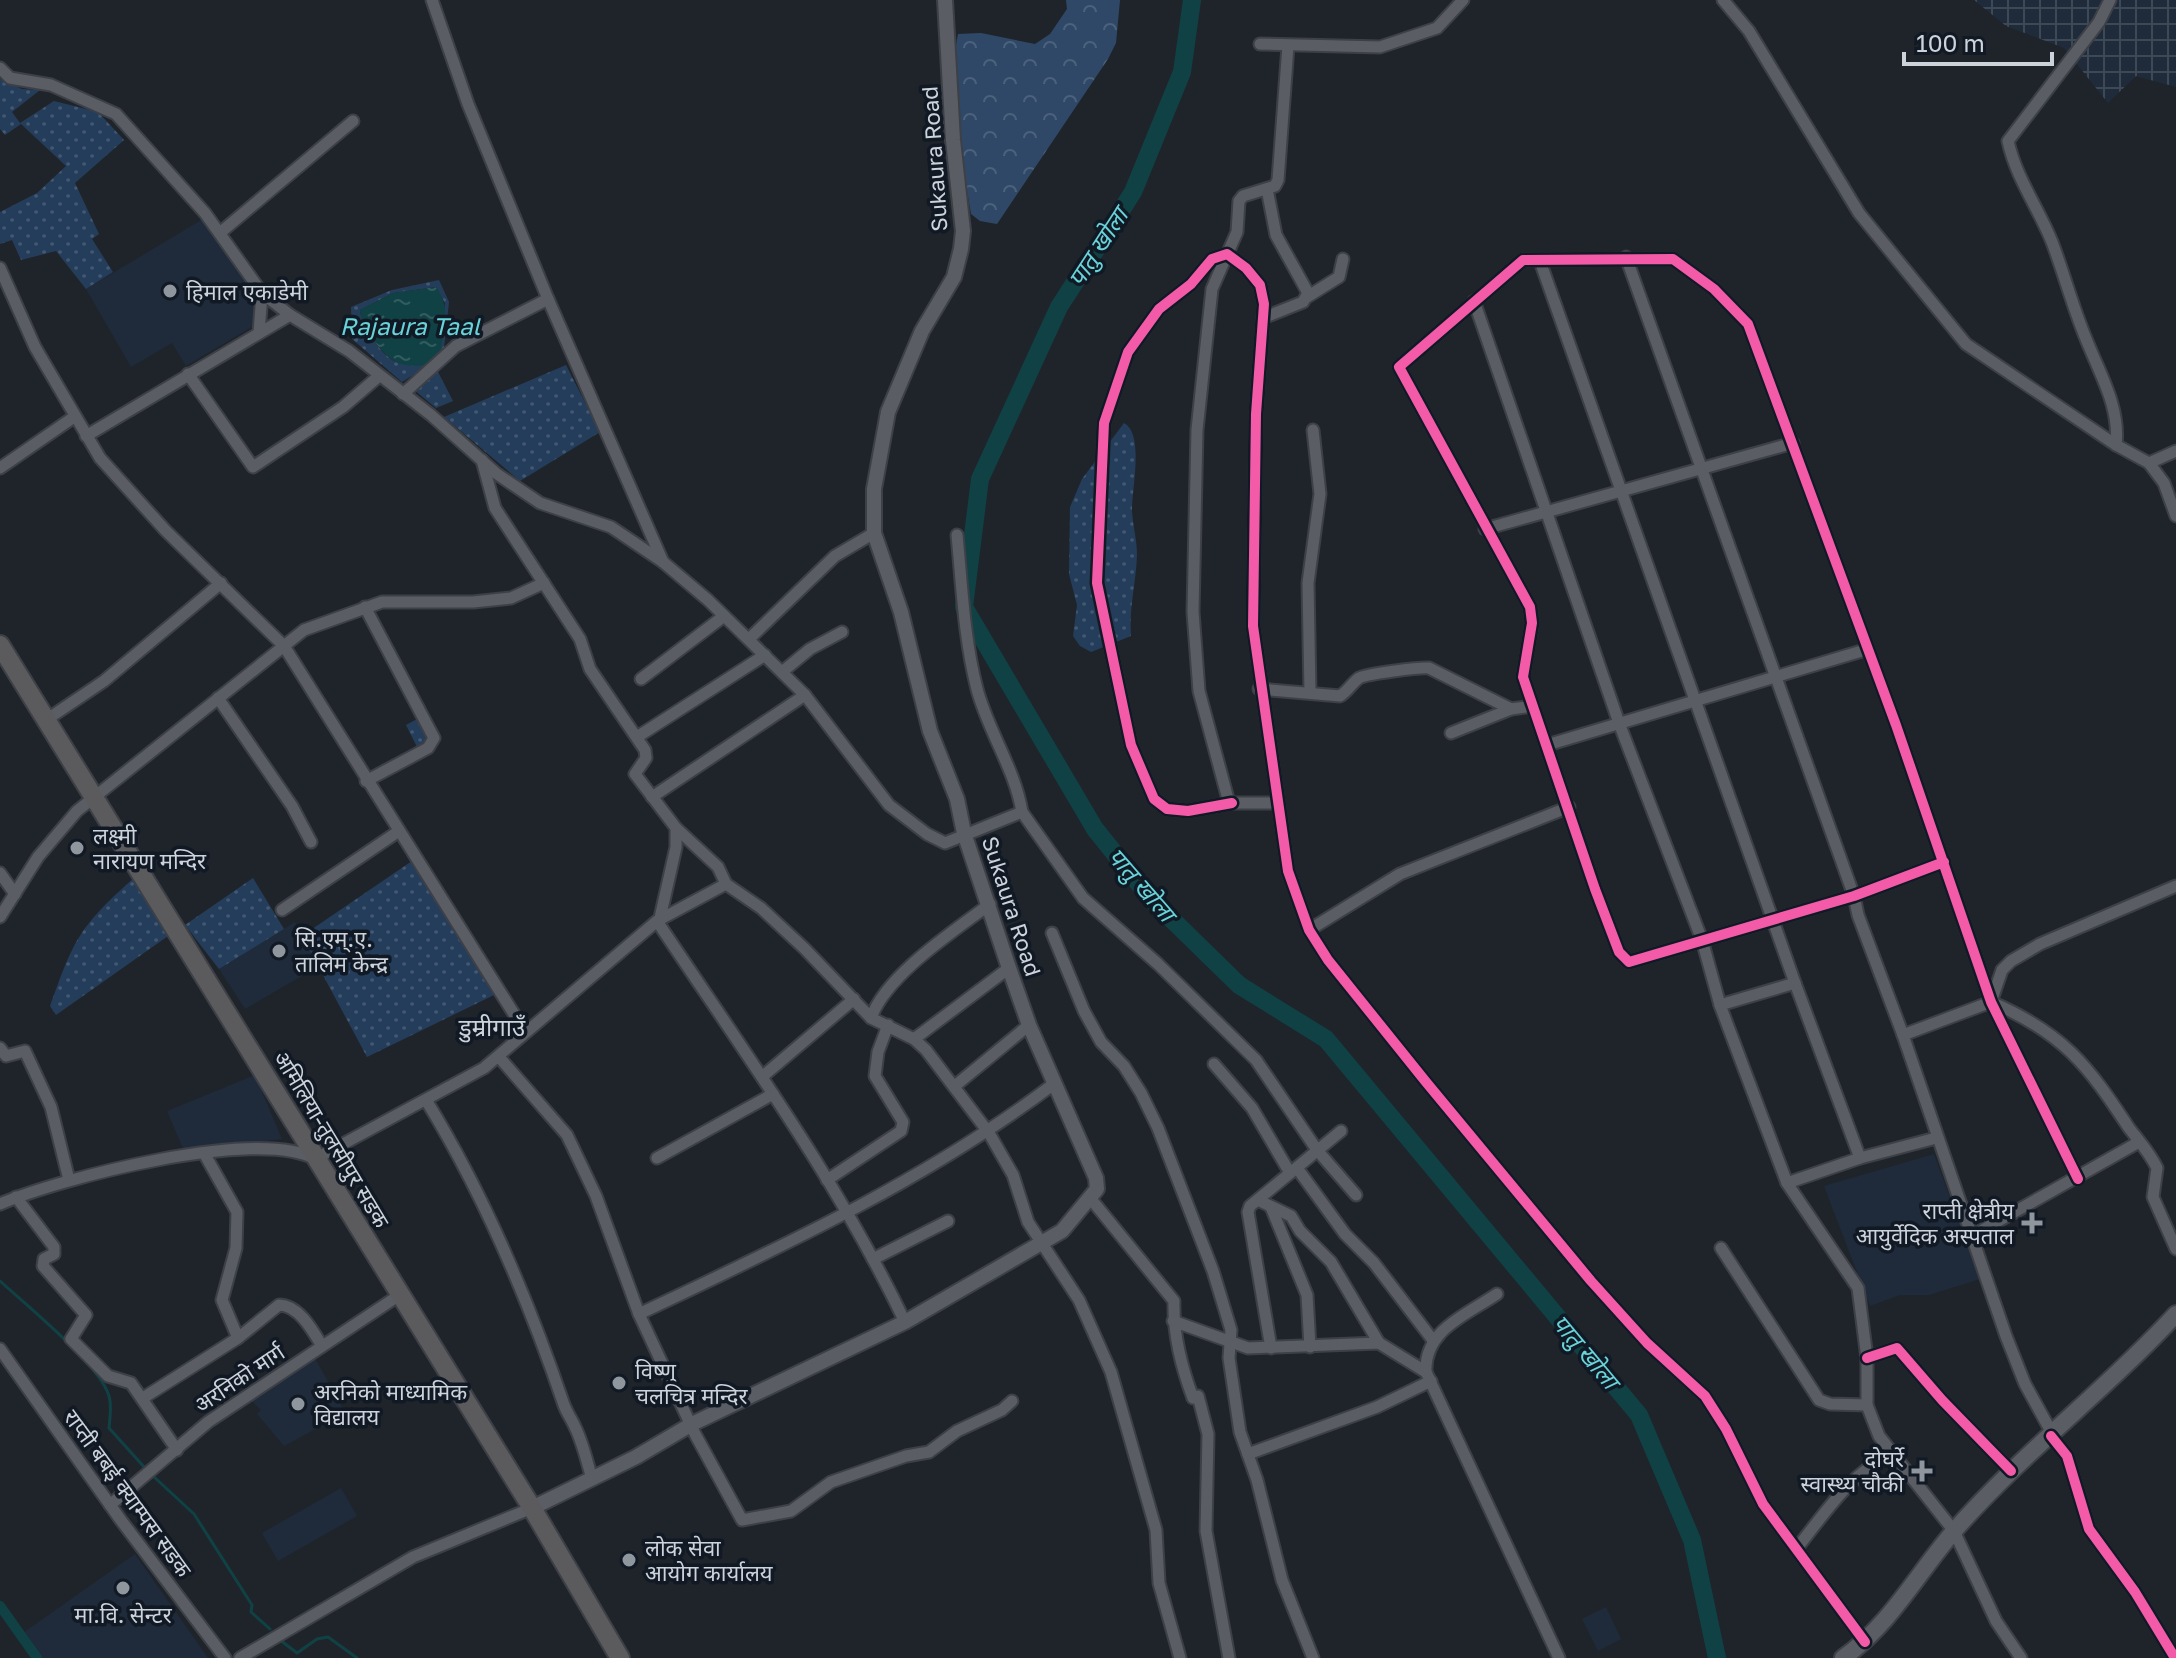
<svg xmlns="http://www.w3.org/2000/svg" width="2176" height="1658" viewBox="0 0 2176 1658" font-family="'Golos Text','Noto Sans Devanagari',sans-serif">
<defs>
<pattern id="industrial-grid" width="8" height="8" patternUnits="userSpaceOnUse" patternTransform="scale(2)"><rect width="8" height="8" fill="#1f2b3a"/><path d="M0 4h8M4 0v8" fill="none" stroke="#3e4956"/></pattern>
<pattern id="grass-dots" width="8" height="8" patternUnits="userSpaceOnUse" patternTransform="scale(2)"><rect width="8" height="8" fill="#243d5b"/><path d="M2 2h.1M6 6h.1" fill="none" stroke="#435872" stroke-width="1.8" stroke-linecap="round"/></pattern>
<pattern id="forest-crowns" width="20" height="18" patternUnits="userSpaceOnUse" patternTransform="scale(2)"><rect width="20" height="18" fill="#2f4867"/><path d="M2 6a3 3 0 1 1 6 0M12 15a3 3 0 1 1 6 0" fill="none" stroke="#4c627c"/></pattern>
<pattern id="water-ripples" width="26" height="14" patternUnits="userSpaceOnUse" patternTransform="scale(2)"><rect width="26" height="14" fill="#104245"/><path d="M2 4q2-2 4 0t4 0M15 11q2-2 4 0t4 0" fill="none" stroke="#325c5f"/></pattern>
</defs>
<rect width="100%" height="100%" fill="#1f242a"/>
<g fill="#1f2b3a">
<polygon points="203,219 255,294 260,322 186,366 172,343 131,367 86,289"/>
<polygon points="295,922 319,966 245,1009 219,969"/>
<polygon points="255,1075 282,1139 184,1151 167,1111"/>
<polygon points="1934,1154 1980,1279 1929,1295 1900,1295 1870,1306 1824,1186"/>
<polygon points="315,1358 345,1413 284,1446 257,1414 261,1410 249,1398"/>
<polygon points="341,1488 357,1516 278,1561 262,1533"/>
<polygon points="135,1554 208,1658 39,1658 23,1633"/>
<polygon points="1606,1607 1621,1639 1598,1651 1582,1619"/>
</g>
<polygon fill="url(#industrial-grid)" points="1974,0 2176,0 2176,87 2136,76 2108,103 2064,48 2006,26"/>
<g fill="url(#grass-dots)">
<polygon points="0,79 22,89 40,90 12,112 20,123 54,101 98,112 124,140 75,183 99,234 92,239 113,272 86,289 56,251 21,260 12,240 0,244 0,212 37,193 66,166 21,124 5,135 0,129"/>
<path d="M439,280L449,302L443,357H439L445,303L436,287L393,293L360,310C361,326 381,355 396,362C405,366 419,365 429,365L402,382L352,339L351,307L392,290Z"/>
<polygon points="566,365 600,432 520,481 444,417"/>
<polygon points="436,368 453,401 436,408 413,389"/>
<path d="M1124,423C1145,434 1131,492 1132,512C1133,526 1137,540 1137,555C1136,583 1129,607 1131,636L1091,652L1080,646L1073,636L1077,605L1069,574L1070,507L1082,479Z"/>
<polygon points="419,718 431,739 417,747 406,725"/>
<polygon points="412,861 494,995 367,1057 302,936"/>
<path d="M135,877L168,936L56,1015L50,1006C74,938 80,926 135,877Z"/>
<polygon points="253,878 284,929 219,969 185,925"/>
</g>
<path fill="url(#forest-crowns)" d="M1066,0H1120L1116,43L1108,59L997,224L980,221L971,214C962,157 946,91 958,34L981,33L1035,44L1050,34L1067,9Z"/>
<path fill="url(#water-ripples)" d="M436,287C452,307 444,334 439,357L429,365C419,366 405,367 396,362C381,354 361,326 360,310L393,293Z"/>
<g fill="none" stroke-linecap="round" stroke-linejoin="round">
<g stroke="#104245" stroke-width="3">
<path d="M0,1281C25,1304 101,1366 109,1396C112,1406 110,1417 109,1428L145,1468"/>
<polyline points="153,1476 194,1514 252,1605 251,1612 270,1629"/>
<polyline points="280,1640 297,1653 317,1639 328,1637 357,1658"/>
</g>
<polyline stroke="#104245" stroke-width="10" points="0,1606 37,1658"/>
<polyline stroke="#104245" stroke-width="18" points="1192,0 1182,72 1133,192 1059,307 980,479 964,607 1095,829 1152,900 1239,985 1326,1039 1639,1415 1692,1540 1717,1658"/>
<defs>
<g id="minor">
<path d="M432,0L468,104L548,299L663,562L708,600L805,695L889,805L927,834L945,843L1022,812C1015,769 988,731 977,689C964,639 962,586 957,535"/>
<polyline points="1723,0 1749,31 1859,213 1966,344 2116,445 2149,463 2164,483 2176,516"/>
<path d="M2110,0L2099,22L2008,141C2016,178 2038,207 2052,242C2065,276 2074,312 2089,346C2102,378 2120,409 2116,445"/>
<polyline points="1260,44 1380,47 1437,28 1463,0"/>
<polyline points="0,68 10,78 51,85 116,114 205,213 262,293 290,315 349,351 431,415 497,474 540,503 611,527 663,562"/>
<polyline points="221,232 353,121"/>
<polyline points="1626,257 1854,896 1858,915 1903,1035 2006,1336 2025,1384 2053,1435"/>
<polyline points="1540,261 1795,983 1860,1158"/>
<polyline points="0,268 35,347 100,458 166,531 284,646 524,1030"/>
<polyline points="1307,297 1339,277 1343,259"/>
<polyline points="1474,301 1619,723 1702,940 1720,1005 1787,1183 1858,1288 1867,1358 1867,1405 1879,1436 1954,1531 1996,1621 2021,1658"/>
<polyline points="1263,318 1303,302 1308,293 1276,235 1267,189"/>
<polyline points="259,333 262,293"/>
<polyline points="188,374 253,467 343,407 379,376"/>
<polyline points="403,394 456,346 548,299"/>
<polyline points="86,436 290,315"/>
<polyline points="482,460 495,508 580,639 590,669 645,750 646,758 635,774 676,828 676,847 660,918"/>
<polyline points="2149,463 2176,451"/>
<polyline points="0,468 74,417"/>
<polyline points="1485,529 1793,443"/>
<polyline points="365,607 434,738 428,748 366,781"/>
<polyline points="749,639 835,556 874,533"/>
<polyline points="782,672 810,649 842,632"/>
<polyline points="641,679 724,616"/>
<path d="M1259,689L1340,696C1348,691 1352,683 1359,678C1366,674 1420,667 1429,668L1511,709L1533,706"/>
<polyline points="1310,693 1308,583 1320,494 1313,430"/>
<polyline points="218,698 292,806 311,842"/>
<polyline points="46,720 104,681 221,583"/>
<polyline points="1451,733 1511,709"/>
<polyline points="637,737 765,655"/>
<polyline points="1547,745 1865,650"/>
<polyline points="652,797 805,695"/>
<polyline points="1232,803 1188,811 1167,809 1154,799 1131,745 1097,583 1104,423 1128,352 1159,309 1191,284 1212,259 1227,254 1246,268 1260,285 1264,304 1256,414 1253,626 1288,871 1309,930 1328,960 1426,1082 1591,1281 1647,1343 1705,1396 1726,1429 1763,1504 1865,1642"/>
<polyline points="1276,803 1232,803 1228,799 1199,691 1193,612 1197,430 1212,289 1237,232 1239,201 1243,196 1275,186 1278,180 1288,46"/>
<polyline points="1022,812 1083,898 1158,964 1256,1060 1317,1150 1356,1195"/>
<polyline points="676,828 718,867 726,884 761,908 805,949 871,1018 914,1039 926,1050 989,1133 1013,1175 1028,1222 1079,1300 1111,1372 1156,1530 1159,1583 1180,1658"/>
<polyline points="1944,862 1854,896 1629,962 1619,952 1595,889 1523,677 1532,623 1530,607 1399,367 1523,260 1673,259 1714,289 1748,324 1896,725 1991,1002 2078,1179"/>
<polyline points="0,873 15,894"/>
<polyline points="282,910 399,831"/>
<polyline points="0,917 38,857 77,811 304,630 382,602 473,602 511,598 544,583"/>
<path d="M657,921C744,1052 837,1179 905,1322"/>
<polyline points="1309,930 1400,874 1569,807"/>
<polyline points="1052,933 1084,1011 1101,1042 1124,1066 1141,1093 1158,1128 1213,1271 1231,1330 1229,1358 1240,1432 1257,1480 1282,1580 1313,1658"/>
<path d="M1991,1002C2063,1033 2087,1064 2129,1128C2139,1141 2150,1153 2157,1168L2153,1197L2176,1249"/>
<polyline points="1720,1005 1795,983"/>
<path d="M871,1018C886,975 954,931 990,904"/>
<polyline points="1903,1035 1991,1002 2002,970 2011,961 2040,944 2176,886"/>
<polyline points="914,1039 1009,968"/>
<polyline points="0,1048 6,1056 25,1051 51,1107 69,1180"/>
<polyline points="499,1057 567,1135 596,1196 639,1314 695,1434 742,1520 791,1511 831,1482 906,1456 929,1452 957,1431 1002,1410 1012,1401"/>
<polyline points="1214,1064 1252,1108 1290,1173"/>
<polyline points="763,1076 854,999"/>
<polyline points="956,1085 1029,1025"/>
<path d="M426,1100C485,1196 528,1299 564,1405C567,1413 572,1420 575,1427C583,1443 587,1462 592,1479"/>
<polyline points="204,1153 237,1212 236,1248 222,1300 238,1338"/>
<polyline points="657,1158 773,1094"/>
<polyline points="1297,1168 1345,1234 1374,1263 1432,1339"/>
<polyline points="827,1180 901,1131 903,1122 875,1076 878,1052 888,1025"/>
<polyline points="1787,1183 1860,1158 1936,1138"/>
<polyline points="16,1197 54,1247 54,1254 44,1259 43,1266 86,1315 71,1339 108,1376 131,1383 177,1450"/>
<path d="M1091,1199L1174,1301C1173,1334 1181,1366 1193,1398L1198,1396L1208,1434L1206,1531L1229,1658"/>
<polyline points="1258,1200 1291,1216 1300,1231 1331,1262 1379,1343"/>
<path d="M0,1204C61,1178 257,1127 315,1159L484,1068L657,921L726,884"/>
<polyline points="1271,1207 1307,1295 1310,1347"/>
<polyline points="1970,1237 2139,1142"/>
<polyline points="1721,1248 1819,1400 1830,1404 1867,1405"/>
<polyline points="873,1259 948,1221"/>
<path d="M1497,1294C1466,1315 1424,1330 1426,1372L1559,1658"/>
<path d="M639,1314C783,1246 928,1179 1055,1083"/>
<polyline points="1173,1321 1248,1348 1379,1343 1426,1372"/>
<polyline points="1271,1348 1248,1212 1250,1206 1341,1131"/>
<polyline points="0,1349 120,1519 225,1658"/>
<polyline points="1867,1358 1897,1348 1942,1400 2011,1471"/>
<path d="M143,1398L238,1338L279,1305C299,1305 313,1331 322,1346"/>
<polyline points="2051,1436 2067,1456 2089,1529 2135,1592 2175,1658"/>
<polyline points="1248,1454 1377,1407 1431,1381"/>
<polyline points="110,1505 208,1422 398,1296"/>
<path d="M1797,1548C1825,1513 1850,1474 1891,1454"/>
<polyline points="240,1658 413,1557 532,1508"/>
</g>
<polyline id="tertiary" points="532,1508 636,1457 692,1424 905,1322 1062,1231 1097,1189 1096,1178 1029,1025 1009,968 964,833 957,799 930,731 901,612 874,533 874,489 888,412 922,331 954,277 961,249 963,231 953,140 945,0"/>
<path id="secondary" d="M1843,1658C1890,1625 1917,1574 1954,1531C2022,1453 2106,1390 2176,1314"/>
<polyline id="primary" points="0,645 532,1508 620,1658"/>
</defs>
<use href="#minor" stroke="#3d4046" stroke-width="15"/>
<use href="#tertiary" stroke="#3d4046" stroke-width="18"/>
<use href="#secondary" stroke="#3d4046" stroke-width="20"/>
<use href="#primary" stroke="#3d4046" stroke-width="22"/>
<use href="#minor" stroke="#5a5e64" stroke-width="11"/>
<use href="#tertiary" stroke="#5a5e64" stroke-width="14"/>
<use href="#secondary" stroke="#5a5e64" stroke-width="16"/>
<use href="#primary" stroke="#5b5b5e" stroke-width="18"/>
<defs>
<g id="cycleway">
<polyline points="1232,803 1188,811 1167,809 1154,799 1131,745 1097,583 1104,423 1128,352 1159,309 1191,284 1212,259 1227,254 1246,268 1260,285 1264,304 1256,414 1253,626 1288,871 1309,930 1328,960 1426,1082 1591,1281 1647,1343 1705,1396 1726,1429 1763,1504 1865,1642"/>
<polyline points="1944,862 1854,896 1629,962 1619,952 1595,889 1523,677 1532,623 1530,607 1399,367 1523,260 1673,259 1714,289 1748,324 1896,725 1991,1002 2078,1179"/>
<polyline points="1867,1358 1897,1348 1942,1400 2011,1471"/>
<polyline points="2051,1436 2067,1456 2089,1529 2135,1592 2175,1658"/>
</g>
</defs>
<use href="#cycleway" stroke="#111925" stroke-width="15"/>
<use href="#cycleway" stroke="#f35aa7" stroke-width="10"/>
</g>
<g fill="#90969d" stroke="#111925" stroke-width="3">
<circle cx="170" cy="291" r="8"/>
<circle cx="77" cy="848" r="8"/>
<circle cx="279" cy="951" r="8"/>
<path d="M2028 1211h8v8h8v8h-8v8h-8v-8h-8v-8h8z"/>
<circle cx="619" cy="1383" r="8"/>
<circle cx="298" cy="1404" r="8"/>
<path d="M1918 1459h8v8h8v8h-8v8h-8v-8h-8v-8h8z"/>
<circle cx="629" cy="1560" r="8"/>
<circle cx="123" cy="1588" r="8"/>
</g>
<g text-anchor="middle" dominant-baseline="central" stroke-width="7" stroke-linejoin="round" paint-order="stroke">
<g font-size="22" fill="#cdd3db" stroke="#111925">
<text transform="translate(934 159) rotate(-94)">Sukaura Road</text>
<text transform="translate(1012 906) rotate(72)">Sukaura Road</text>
<text transform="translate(332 1139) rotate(59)">अमिलिया-तुलसीपुर सडक</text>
<text transform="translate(239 1378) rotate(-34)">अरनिको मार्ग</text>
<text transform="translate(128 1493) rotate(54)">राप्ती बबई क्याम्पस सडक</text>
</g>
<g font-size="22" fill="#cdd3db" stroke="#111925" text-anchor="start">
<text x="186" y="291">हिमाल एकाडेमी</text>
<text x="93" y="835">लक्ष्मी<tspan x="93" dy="25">नारायण मन्दिर</tspan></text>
<text x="295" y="938">सि.एम्.ए.<tspan x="295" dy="25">तालिम केन्द्र</tspan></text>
<text x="2014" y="1210" text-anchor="end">राप्ती क्षेत्रीय<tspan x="2014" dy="25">आयुर्वेदिक अस्पताल</tspan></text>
<text x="635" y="1370">विष्णु<tspan x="635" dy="25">चलचित्र मन्दिर</tspan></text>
<text x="314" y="1391">अरनिको माध्यामिक<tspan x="314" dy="25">विद्यालय</tspan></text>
<text x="1904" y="1458" text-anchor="end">दोघर्रे<tspan x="1904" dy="25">स्वास्थ्य चौकी</tspan></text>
<text x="645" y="1547">लोक सेवा<tspan x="645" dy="25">आयोग कार्यालय</tspan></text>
<text x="123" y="1614" text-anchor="middle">मा.वि. सेन्टर</text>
</g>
<g font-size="24" font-style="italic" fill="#68d3d8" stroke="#111925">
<text transform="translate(1097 247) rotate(-57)">पातु खोला</text>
<text x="410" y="325">Rajaura Taal</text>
<text transform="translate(1142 884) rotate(49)">पातु खोला</text>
<text transform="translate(1586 1351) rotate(50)">पातु खोला</text>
</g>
<g font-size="24" fill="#cdd3db" stroke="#111925">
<text x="492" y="1026">डुम्रीगाउँ</text>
</g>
</g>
<path d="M1904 52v12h148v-12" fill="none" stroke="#cdd3db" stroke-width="4"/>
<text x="1916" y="52" font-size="24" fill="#cdd3db" stroke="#111925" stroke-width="6" paint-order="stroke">100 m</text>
</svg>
